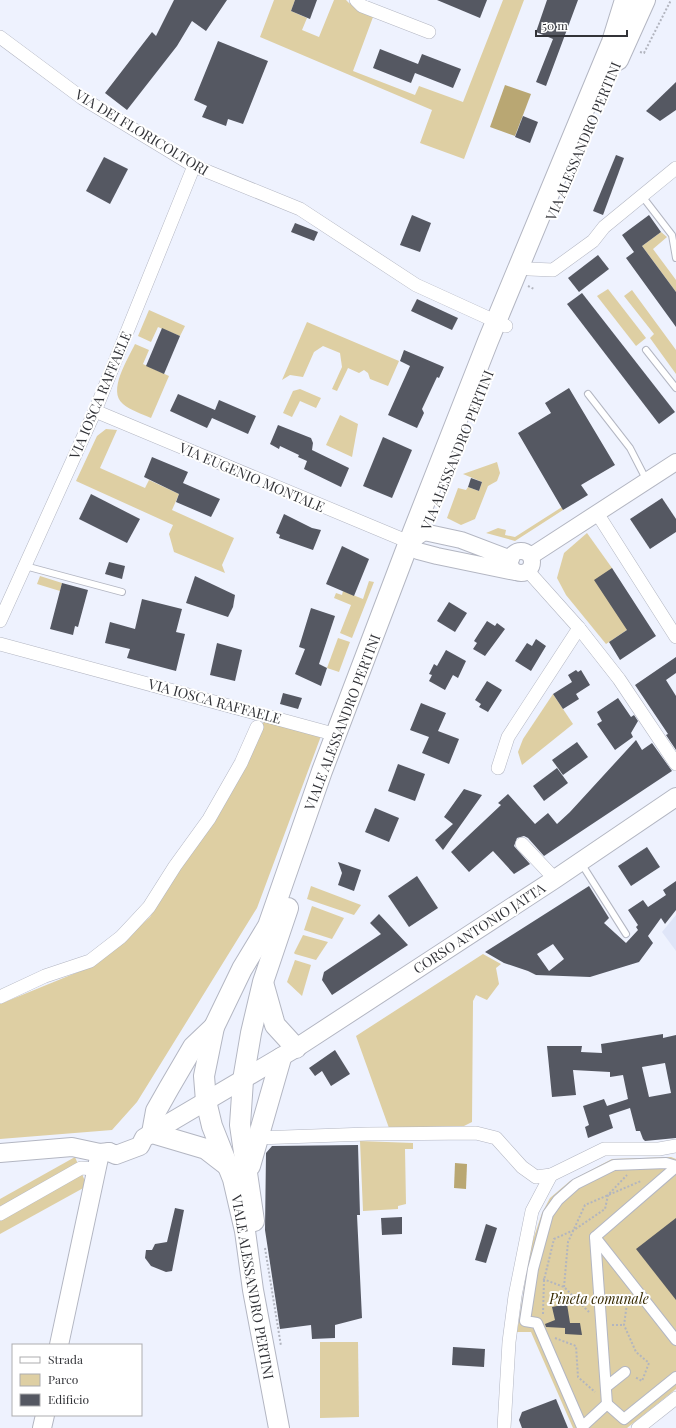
<svg xmlns="http://www.w3.org/2000/svg" width="676" height="1428" viewBox="0 0 676 1428" font-family="'Playfair Display',serif">
<rect width="100%" height="100%" fill="#eef2fe"/>
<polygon fill="#dfe5f8" points="676,915 676,951 662,932"/>
<g fill="#decfa3">
<polygon points="274,0 295,0 291,11 307,18 302,30 319,37 334,0 346,0 349,3 373,17 353,71 415,95 419,86 463,102 503,0 524,0 464,159 420,143 432,110 260,37"/>
<polygon points="661,232 667,237 653,249 676,280 676,292 642,246"/>
<polygon points="608,289 646,338 636,346 597,296"/>
<polygon points="632,290 676,350 676,374 650,338 654,334 624,296"/>
<polygon points="149,310 185,326 180,336 158,327 151,342 138,336"/>
<polygon points="307,322 399,361 388,386 370,379 368,373 364,370 359,373 348,368 337,391 332,389 342,367 340,353 323,346 314,352 303,377 290,375 282,380"/>
<path d="M135,344L149,350L143,364L169,376L151,418C142,414 130,410 123,404C107,391 128,359 135,344Z"/>
<polygon points="300,389 321,398 316,408 300,401 292,417 283,413 293,391"/>
<polygon points="340,415 358,424 352,457 326,445"/>
<polygon points="106,429 117,430 100,468 145,488 149,480 179,494 172,510 234,538 222,565 225,573 174,552 169,534 173,525 76,481 97,436"/>
<polygon points="497,462 500,473 497,481 488,486 475,519 461,525 447,518 458,488 466,490 468,487 479,491 482,482 463,474"/>
<polygon points="562,507 563,510 515,541 486,533 498,528 506,530 505,535 515,537"/>
<polygon points="587,533 612,568 627,630 606,644 566,595 557,578 564,553"/>
<polygon points="40,576 62,583 60,591 37,584"/>
<polygon points="369,581 374,582 352,638 340,633 351,605 334,598 336,593 342,595 343,591 363,599"/>
<polygon points="338,638 350,642 339,672 327,668"/>
<polygon points="553,694 573,724 522,765 518,752 523,739"/>
<polygon points="264,721 321,736 257,908 137,1102 112,1130 0,1139 0,1004 83,970 111,952 150,917 252,751"/>
<polygon points="311,886 361,905 354,915 307,899"/>
<polygon points="312,906 344,918 332,939 304,930"/>
<polygon points="303,935 328,942 316,960 295,954 294,953"/>
<polygon points="483,954 501,964 496,968 499,984 487,1000 476,995 473,1001 472,1122 464,1126 389,1128 356,1036"/>
<polygon points="295,960 311,965 302,996 287,982"/>
<polygon points="360,1141 413,1143 413,1149 405,1149 406,1204 398,1206 398,1209 363,1211"/>
<polygon points="75,1157 87,1186 0,1234 0,1199"/>
<polygon points="671,1157 676,1159 676,1389 627,1428 573,1428 531,1332 517,1332 531,1246 542,1213 550,1198 570,1181 612,1159"/>
<polygon points="320,1342 358,1342 359,1417 320,1418"/>
</g>
<g fill="#b9a773">
<polygon points="505,85 531,94 515,136 490,127"/>
<polygon points="455,1163 467,1164 466,1189 454,1188"/>
</g>
<g fill="#555862" fill-rule="evenodd">
<polygon points="174,0 227,0 206,31 192,21 177,46 127,110 105,93 152,32 156,36"/>
<polygon points="295,0 317,0 310,19 291,11"/>
<polygon points="437,0 487,0 480,18"/>
<polygon points="547,0 578,0 546,86 536,82 553,39 536,32"/>
<polygon points="218,41 268,61 243,124 228,119 226,126 202,117 207,106 194,100"/>
<polygon points="380,49 418,64 422,54 461,69 453,88 415,73 411,83 373,68"/>
<polygon points="676,82 676,110 660,121 646,111"/>
<polygon points="523,116 538,122 530,143 515,137"/>
<polygon points="616,155 624,158 603,215 593,211"/>
<polygon points="104,157 128,169 110,204 86,191"/>
<polygon points="412,215 431,223 420,252 400,245"/>
<polygon points="649,215 661,232 642,246 676,292 676,327 626,258 634,252 622,235"/>
<polygon points="295,223 318,232 314,241 291,232"/>
<polygon points="598,255 609,269 579,292 568,278"/>
<polygon points="582,293 675,412 659,424 567,304"/>
<polygon points="417,299 458,318 452,330 411,311"/>
<polygon points="162,328 180,336 164,374 146,366"/>
<polygon points="404,350 444,367 439,378 437,377 422,409 424,413 417,428 388,415 410,366 400,361"/>
<polygon points="569,388 615,465 581,485 588,495 563,510 518,433 551,413 545,403"/>
<polygon points="178,394 215,410 219,400 256,416 248,434 212,418 207,428 170,411"/>
<polygon points="278,425 311,438 313,443 312,450 349,468 341,487 304,469 307,461 298,457 299,455 280,446 279,449 270,444"/>
<polygon points="383,437 412,450 392,498 363,486"/>
<polygon points="152,457 188,472 183,483 220,499 211,517 176,502 179,494 144,477"/>
<polygon points="471,478 482,482 479,491 468,487"/>
<polygon points="91,494 140,519 127,543 79,519"/>
<polygon points="662,498 676,519 676,532 650,549 630,519"/>
<polygon points="284,514 312,528 321,530 313,550 279,538 280,535 276,533"/>
<polygon points="342,546 369,559 354,596 326,584"/>
<polygon points="109,562 125,566 122,579 105,574"/>
<polygon points="612,568 656,636 620,660 609,642 627,630 594,580"/>
<polygon points="195,576 235,595 233,607 228,617 186,603"/>
<polygon points="62,583 88,590 78,627 75,626 73,635 50,629"/>
<polygon points="142,599 182,609 176,632 185,634 176,671 127,658 130,649 105,643 110,622 135,629"/>
<polygon points="449,602 467,613 455,632 437,621"/>
<polygon points="311,608 335,616 319,664 327,668 321,686 295,674 305,649 299,647"/>
<polygon points="487,621 495,626 497,623 505,629 485,656 473,649 477,643 474,641"/>
<polygon points="536,639 546,646 531,671 515,661 527,643 532,646"/>
<polygon points="217,643 242,650 235,681 210,675"/>
<polygon points="446,650 466,661 458,678 453,675 445,690 429,681 432,675 429,674 434,664 437,666"/>
<polygon points="676,657 676,673 666,680 676,696 676,750 666,735 668,734 635,685"/>
<polygon points="576,670 578,672 581,670 590,685 576,694 579,699 563,709 553,694 572,682 568,675"/>
<polygon points="487,681 502,690 488,712 479,707 481,704 475,700"/>
<polygon points="283,693 302,698 298,709 280,704"/>
<polygon points="618,698 631,717 634,715 638,721 631,733 633,737 615,750 597,724 602,721 597,712"/>
<polygon points="421,703 446,713 438,731 459,739 449,764 422,753 429,737 410,730"/>
<polygon points="636,740 642,750 652,743 672,771 544,856 528,838 524,836 517,838 514,846 530,864 514,874 493,851 469,872 451,852 501,805 498,803 508,794 535,824 548,813 557,824 570,812"/>
<polygon points="577,742 588,757 563,775 552,760"/>
<polygon points="398,764 425,774 415,801 388,791"/>
<polygon points="557,768 568,783 544,801 533,786"/>
<polygon points="464,789 482,795 443,850 435,840 453,824 444,817"/>
<polygon points="375,808 399,818 389,842 365,832"/>
<polygon points="647,847 660,867 631,886 618,866"/>
<polygon points="338,862 361,870 354,891 338,885 342,873"/>
<polygon points="417,876 438,908 409,927 388,896"/>
<path d="M676,881V910L665,924L661,918L648,936L653,943L639,962L590,977L536,975L528,971L504,963L485,952L589,886L609,918L604,923L626,943L638,930L636,927L638,925L628,910L643,900L648,907L666,895L663,890ZM553,944L564,959L549,971L537,954Z"/>
<polygon points="379,914 408,945 332,995 322,980 324,972 381,934 370,923"/>
<path d="M663,1034V1038L676,1035V1138L645,1141L643,1139L640,1131H636L630,1108L609,1115L613,1128L588,1138L585,1127L589,1125L583,1106L604,1099L607,1106L628,1099L623,1075L610,1077V1072L573,1070L576,1095L552,1097L547,1046H582L581,1052L602,1053L601,1044ZM665,1063L671,1093L649,1097L642,1067Z"/>
<polygon points="335,1050 350,1074 331,1086 322,1071 315,1076 309,1068"/>
<polygon points="358,1145 360,1215 357,1215 362,1318 335,1325 335,1338 312,1339 311,1325 280,1329 265,1230 266,1153 272,1146"/>
<polygon points="175,1208 184,1210 172,1271 166,1272 151,1266 145,1258 146,1250 152,1250 155,1244 167,1242"/>
<polygon points="402,1217 402,1234 382,1235 381,1218"/>
<polygon points="676,1218 676,1300 636,1249"/>
<polygon points="486,1224 497,1228 486,1263 475,1260"/>
<polygon points="567,1304 570,1323 580,1323 582,1335 565,1334 565,1328 546,1327 545,1324 555,1320 552,1307"/>
<polygon points="453,1347 485,1349 484,1367 452,1365"/>
<polygon points="556,1399 568,1428 522,1428 519,1420 522,1412"/>
</g>
<g fill="none" stroke-linecap="round" stroke-linejoin="round">
<defs>
<g id="service">
<polyline points="642,196 672,235 676,258"/>
<polyline points="646,350 676,388"/>
<polyline points="588,394 630,448 647,481"/>
<polyline points="25,566 122,592"/>
<polyline points="581,863 626,934"/>
</g>
<g id="pedestrian">
<polyline points="676,1166 666,1163 614,1165 576,1184 558,1200 548,1214 533,1269 525,1321 537,1323 582,1427 607,1404 624,1419 676,1377"/>
<polyline points="676,1167 595,1237 676,1340"/>
<polyline points="595,1237 607,1404"/>
<polyline points="606,1387 625,1372"/>
</g>
<g id="minor">
<polyline points="356,0 362,6 429,32"/>
<polyline points="0,37 82,98 194,166 300,209 416,285 506,326"/>
<polyline points="529,269 553,270 593,241 604,227 676,168"/>
<polyline points="95,411 409,542"/>
<polyline points="597,513 676,637"/>
<polyline points="528,571 579,628 619,679 676,764"/>
<polyline points="0,621 95,411 194,166"/>
<polyline points="0,644 337,735"/>
<polyline points="498,768 508,737 579,628"/>
<polyline points="522,844 555,879"/>
<polyline points="0,997 45,976 90,961 121,937 136,921 149,907 175,866 209,819 241,763 257,727"/>
<polyline points="257,1138 367,1134 476,1133 496,1138 522,1167 536,1177 551,1175 604,1149 659,1149 676,1146"/>
<polyline points="0,1214 81,1168 95,1169"/>
<polyline points="504,1428 509,1342 515,1296 532,1211 551,1175"/>
<polyline points="638,1428 676,1398"/>
</g>
<g id="tertiary">
<circle cx="521" cy="562" r="11"/>
<polyline points="531,556 676,462"/>
<polyline points="511,559 461,540 424,532 409,542 418,551 437,556 515,572"/>
</g>
<g id="secondary">
<polyline points="109,1152 116,1155 140,1146 144,1138 152,1133 296,1048 555,879 676,797"/>
<polyline points="0,1153 72,1147 100,1153 109,1152"/>
<polyline points="59,1345 100,1153"/>
<polyline points="42,1428 45,1415"/>
</g>
<g id="primary">
<polyline points="618,60 645,0"/>
<polyline points="264,986 275,1025 296,1048"/>
<polyline points="214,1027 193,1047 169,1088 156,1111 152,1133 206,1149 228,1166"/>
<polyline points="250,1166 281,1058"/>
<polyline points="254,1221 240,1125 243,1080 251,1033 263,982 288,908"/>
<polyline points="279,1428 253,1290 245,1231 233,1179 212,1126 206,1101 204,1076 214,1027 242,969 268,926 322,771 409,542 488,341 612,42 625,0"/>
</g>
</defs>
<use href="#service" stroke="#b3b6c2" stroke-width="8"/>
<use href="#pedestrian" stroke="#b3b6c2" stroke-width="12"/>
<use href="#minor" stroke="#b3b6c2" stroke-width="14"/>
<use href="#tertiary" stroke="#b3b6c2" stroke-width="18"/>
<use href="#secondary" stroke="#b3b6c2" stroke-width="20"/>
<use href="#primary" stroke="#b3b6c2" stroke-width="22"/>
<g stroke="#b2b5bf" stroke-width="2" stroke-dasharray="2 2" stroke-linecap="butt">
<polyline points="640,52 644,53 671,0"/>
<polyline points="528,286 534,289"/>
<polyline points="265,1248 281,1346"/>
<polyline points="543,1279 564,1287 589,1312"/>
<polyline points="564,1287 568,1242 585,1205 641,1181"/>
<polyline points="628,1296 624,1325 636,1352 649,1363 642,1381 635,1377"/>
<polyline points="543,1314 544,1280 554,1239 574,1230 605,1209 608,1195 627,1175"/>
<polyline points="612,1325 624,1325"/>
<polyline points="555,1338 576,1346 578,1377 595,1392"/>
</g>
<use href="#service" stroke="#fff" stroke-width="6"/>
<use href="#pedestrian" stroke="#fff" stroke-width="10"/>
<use href="#minor" stroke="#fff" stroke-width="13"/>
<use href="#tertiary" stroke="#fff" stroke-width="16"/>
<use href="#secondary" stroke="#fff" stroke-width="18"/>
<use href="#primary" stroke="#fff" stroke-width="20"/>
</g>
<g text-anchor="middle" dominant-baseline="central" stroke-width="4" stroke-linejoin="round" paint-order="stroke">
<g font-size="14" fill="#323338" stroke="#fff">
<text transform="translate(142 132) rotate(31)">VIA DEI FLORICOLTORI</text>
<text transform="translate(583 141) rotate(-67)">VIA ALESSANDRO PERTINI</text>
<text transform="translate(100 395) rotate(-67)">VIA IOSCA RAFFAELE</text>
<text transform="translate(457 450) rotate(-68)">VIA ALESSANDRO PERTINI</text>
<text transform="translate(252 477) rotate(23)">VIA EUGENIO MONTALE</text>
<text transform="translate(215 701) rotate(15)">VIA IOSCA RAFFAELE</text>
<text transform="translate(342 722) rotate(-69)">VIALE ALESSANDRO PERTINI</text>
<text transform="translate(479 928) rotate(-33)">CORSO ANTONIO JATTA</text>
<text transform="translate(253 1287) rotate(80)">VIALE ALESSANDRO PERTINI</text>
</g>
<g font-size="14" font-style="italic" fill="#372a00" stroke="#fff">
<text x="599" y="1298">Pineta comunale</text>
</g>
</g>
<rect x="12" y="1344" width="130" height="72" fill="#ffffff" stroke="#adadaf"/>
<rect x="20" y="1357" width="20" height="6" fill="#ffffff" stroke="#adadaf"/>
<text x="48" y="1364" font-size="12" fill="#323338">Strada</text>
<rect x="20" y="1374" width="20" height="12" fill="#decfa3" stroke="#adadaf"/>
<text x="48" y="1384" font-size="12" fill="#323338">Parco</text>
<rect x="20" y="1394" width="20" height="12" fill="#555862" stroke="#adadaf"/>
<text x="48" y="1404" font-size="12" fill="#323338">Edificio</text>
<path d="M536 30v6h91v-6" fill="none" stroke="#323338" stroke-width="2"/>
<text x="542" y="30" font-size="12" fill="#323338" stroke="#ffffff" stroke-width="3" paint-order="stroke">50 m</text>
</svg>
